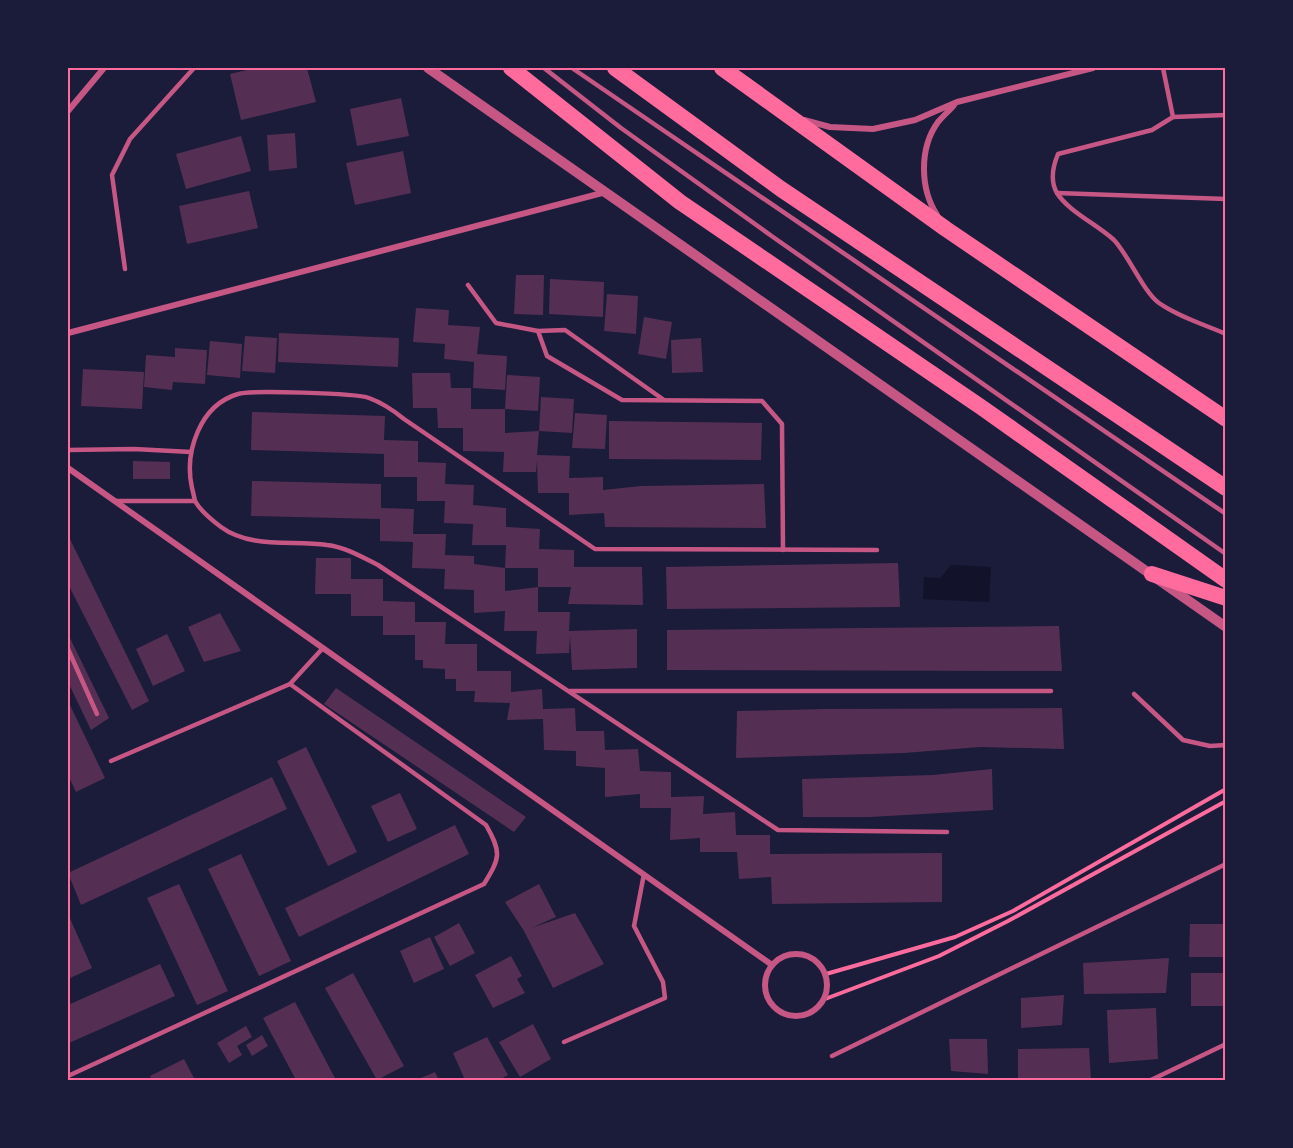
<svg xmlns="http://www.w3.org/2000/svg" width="1293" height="1148" viewBox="0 0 1293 1148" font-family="'Titillium Web',sans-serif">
<rect width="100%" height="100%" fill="#1b1b3a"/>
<polygon fill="#12122b" points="951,565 991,567 989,602 923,599 924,577 940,578"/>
<g fill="#542f53">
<polygon points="255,68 307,68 316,102 241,120 230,74"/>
<polygon points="401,98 409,136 357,146 350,109"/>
<polygon points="295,133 297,168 269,171 267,135"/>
<polygon points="241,136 251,171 186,189 176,154"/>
<polygon points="403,151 411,193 355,205 346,163"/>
<polygon points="249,191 258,228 187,244 179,206"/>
<polygon points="516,275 544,275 543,315 514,314"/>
<polygon points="550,279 604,282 603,317 549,314"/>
<polygon points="607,294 638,296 636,334 604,331"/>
<polygon points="416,308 449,310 448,325 480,327 477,354 507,356 505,390 473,388 474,362 444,359 445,344 413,342"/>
<polygon points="644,317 672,322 666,359 638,354"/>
<polygon points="279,333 399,338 398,367 278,362"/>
<polygon points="245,336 277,338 275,373 242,371"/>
<polygon points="701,338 703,372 672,373 671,340"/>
<polygon points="210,341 242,344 240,378 207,375"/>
<polygon points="175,348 207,350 205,384 173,382 172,390 144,387 146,355 175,357"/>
<polygon points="83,369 144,372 142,409 81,406"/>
<polygon points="412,373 450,373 451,388 471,388 471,409 505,409 505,433 539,431 537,455 570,456 569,478 603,477 603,490 641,486 764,484 766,528 605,527 604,513 569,515 569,493 538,493 537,460 536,472 503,472 504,452 463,451 463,428 438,428 437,408 413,408"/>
<polygon points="507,375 540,377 538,411 505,409"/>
<polygon points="541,397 574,399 572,433 539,431"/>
<polygon points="252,412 385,416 384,440 418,441 418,462 446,463 445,484 474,485 473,505 506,508 506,527 540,529 539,549 574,550 574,567 642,567 643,605 568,604 571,587 538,587 538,612 570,612 569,631 637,629 637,668 572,670 570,636 569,653 536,654 537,631 504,631 505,611 474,613 474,590 444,589 445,569 412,568 413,542 380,541 380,519 251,516 252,481 381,484 381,508 414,509 413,534 446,534 445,555 474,556 474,564 505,568 505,591 538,587 538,568 505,568 506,545 472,545 473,524 444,523 445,501 417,501 417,477 384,477 384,454 251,450"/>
<polygon points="575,413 607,415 605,449 572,448"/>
<polygon points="609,421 762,423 761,460 609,459"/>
<polygon points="133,461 170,462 170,479 133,479"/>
<polygon points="68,535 149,701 132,710 68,584"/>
<polygon points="316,558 351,558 351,579 383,579 383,601 415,602 415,622 446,622 445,644 477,644 477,671 511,671 511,692 542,689 543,709 575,708 576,731 604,731 605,750 638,749 640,771 671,772 671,797 704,796 703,814 735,812 736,835 770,835 770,854 942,853 942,902 772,904 771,877 739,879 737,852 700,852 700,838 670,840 671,808 640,808 640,794 605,797 605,768 576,766 576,751 544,750 543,719 507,720 510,703 474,702 475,691 456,691 456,679 445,679 445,669 423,668 423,660 415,660 415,635 383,635 383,616 351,616 351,594 315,594"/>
<polygon points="898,563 900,607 667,609 666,567"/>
<polygon points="220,613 241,651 204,662 188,627"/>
<polygon points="1059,626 1062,671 667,670 667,630"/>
<polygon points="68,634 109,718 91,730 68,682"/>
<polygon points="167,634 185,671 153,686 136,649"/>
<polygon points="336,688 526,817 514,832 324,704"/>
<polygon points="68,701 105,778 76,792 68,775"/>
<polygon points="1062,708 1064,749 980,747 904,753 736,758 737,711 825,709"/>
<polygon points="306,747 357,852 328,866 277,761"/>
<polygon points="992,769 993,810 870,817 803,817 802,779 933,775"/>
<polygon points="272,777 287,809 81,905 68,873"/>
<polygon points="400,793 417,829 388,842 371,806"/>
<polygon points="455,825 469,854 299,937 285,908"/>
<polygon points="241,854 291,961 259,976 208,869"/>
<polygon points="179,884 228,991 197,1005 147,898"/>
<polygon points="539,884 556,917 531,928 575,913 604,964 553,988 524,931 505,902"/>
<polygon points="68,914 92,968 68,979"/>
<polygon points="459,923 475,953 450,966 434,937"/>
<polygon points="1190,924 1226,924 1226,957 1189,957"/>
<polygon points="430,937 444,969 414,983 400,951"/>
<polygon points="511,956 522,976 517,979 525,993 493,1008 475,975"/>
<polygon points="1169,958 1166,993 1084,994 1083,963"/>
<polygon points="160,964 175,996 69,1043 68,1005"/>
<polygon points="353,973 404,1066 377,1080 325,988"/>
<rect x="1191" y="973" width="35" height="33"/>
<polygon points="1064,995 1062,1025 1021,1028 1021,998"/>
<polygon points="295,1002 336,1080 296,1080 263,1018"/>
<polygon points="1156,1008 1158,1059 1109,1063 1107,1010"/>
<polygon points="533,1024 551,1059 520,1077 499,1042"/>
<polygon points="246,1026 252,1037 237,1046 242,1055 229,1063 217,1043"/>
<polygon points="262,1035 268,1046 252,1056 246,1045"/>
<polygon points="487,1037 508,1075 499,1080 465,1080 453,1053"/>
<polygon points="949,1039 987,1039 988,1074 951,1071"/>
<polygon points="1089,1048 1091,1080 1018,1080 1018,1049"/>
<polygon points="184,1059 195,1080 152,1080 150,1076"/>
<polygon points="435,1072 439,1080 416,1080"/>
</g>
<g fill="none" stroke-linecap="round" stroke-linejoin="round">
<g stroke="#ff6b9d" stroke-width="4">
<polyline points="826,974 955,937 1013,911 1226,789"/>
<polyline points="825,999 939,956 1008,921 1226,801"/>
</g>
<g stroke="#c65784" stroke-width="4.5">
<polyline points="544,68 621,128 773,237 1226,554"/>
<polyline points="572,68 1226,514"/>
<path d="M1163,68L1173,117L1152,130L1058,154C1053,166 1050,181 1057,193C1068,211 1098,225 1114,240C1129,256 1143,291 1159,303C1179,317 1203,324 1226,334"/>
<polyline points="1173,117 1226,115"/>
<polyline points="1057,193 1226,199"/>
<polyline points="125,269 112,175 130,139 194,68"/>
<polyline points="468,285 496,323 538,331"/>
<polyline points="664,400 565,330 538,331 547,356 622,400 762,401 782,424 783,550"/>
<polyline points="68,450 134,449 191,452"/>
<polyline points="114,501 195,501"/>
<path d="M877,550L595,549L404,419C393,410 383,403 369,398C356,393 250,390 238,394C200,405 184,452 192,488C193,491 194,497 195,501C200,510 213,521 221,527C251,549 292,540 327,545C345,547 362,557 378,565L778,830L947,832"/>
<polyline points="68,649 97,714"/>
<polyline points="570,691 1051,691"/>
<polyline points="1134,694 1183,740 1210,746 1226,745"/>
<polyline points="111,761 290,684"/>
<polyline points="564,1042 665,998 663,982 634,926 644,874"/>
<polyline points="832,1056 1226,864"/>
<path d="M68,1076L484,884C500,858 502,853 486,825L290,684L323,648"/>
<polyline points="1151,1080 1226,1044"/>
</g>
<g stroke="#c65784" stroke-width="6">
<polyline points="68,111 104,68"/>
<polyline points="804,120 830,127 873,129 915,120 957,102 1093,68"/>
<path d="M937,215C920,189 919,148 938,122C943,116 949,111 954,105"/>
<polyline points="68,333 606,192"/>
<polyline points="68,468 772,965"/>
<circle cx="796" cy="985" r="31"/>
</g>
<polyline stroke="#c65784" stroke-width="10" points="428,68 1226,627"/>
<g stroke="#ff6b9d" stroke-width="16">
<polyline points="511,68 680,202 981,407 1226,580"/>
<polyline points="615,68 781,189 1226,488"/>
<polyline points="722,68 946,229 1226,419"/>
<polyline points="1152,574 1226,598"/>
</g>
</g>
<rect width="1293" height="1148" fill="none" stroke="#1b1b3a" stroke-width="138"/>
<rect x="69" y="69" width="1155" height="1010" fill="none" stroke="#ff6b9d" stroke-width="2"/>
</svg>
